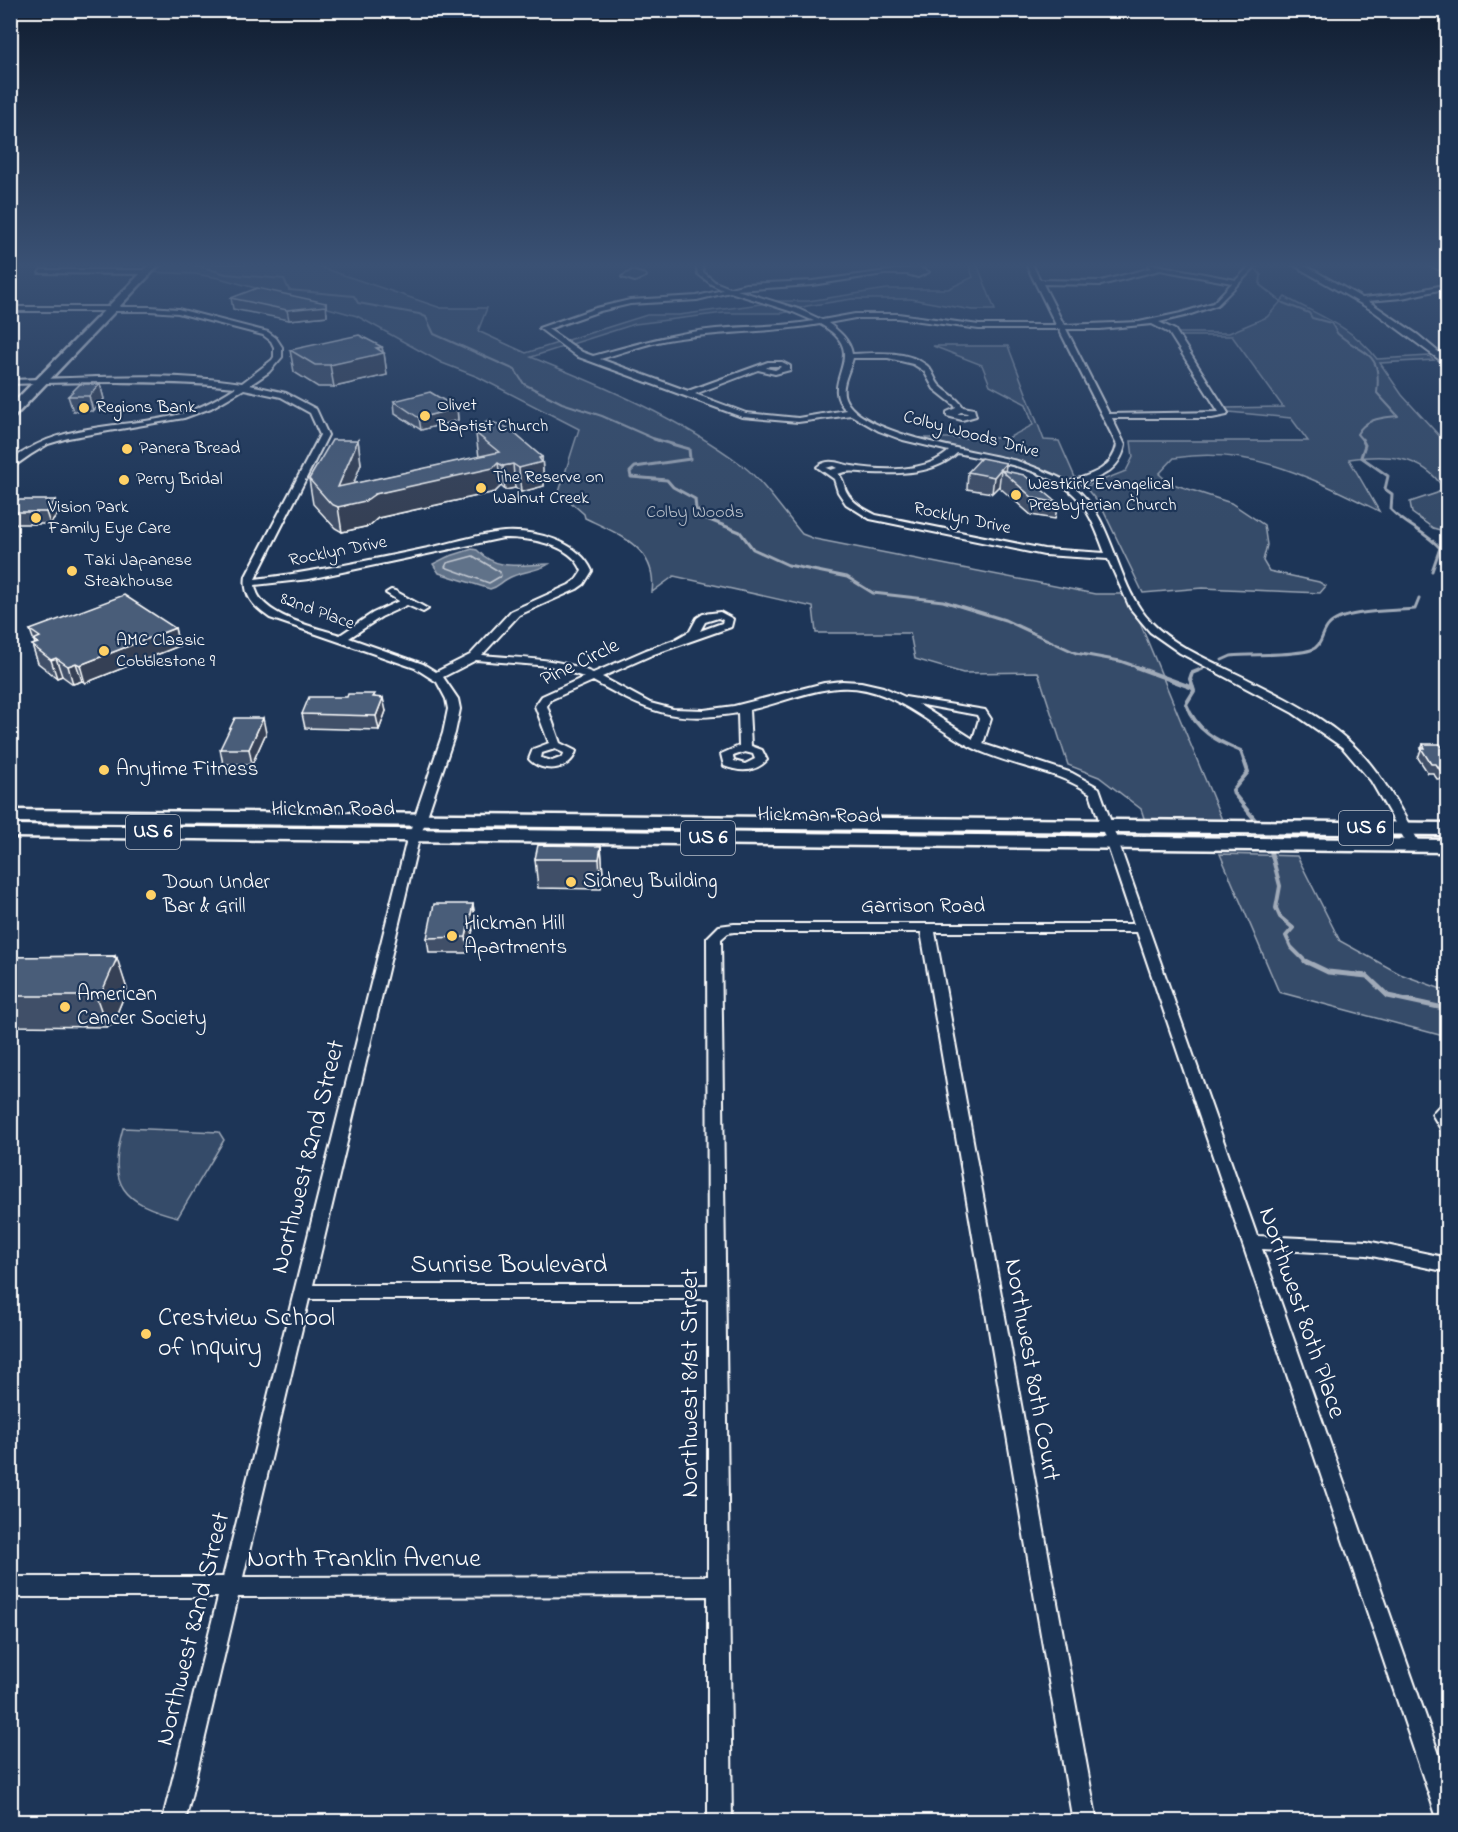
<svg xmlns="http://www.w3.org/2000/svg" width="1458" height="1832" viewBox="0 0 1458 1832" font-family="'Indie Flower',sans-serif">
<rect width="100%" height="100%" fill="#1d3557"/>
<filter id="ink" filterUnits="userSpaceOnUse"><feTurbulence type="fractalNoise" baseFrequency=".0167" numOctaves="2"/><feDisplacementMap in="SourceGraphic" scale="12" xChannelSelector="R" yChannelSelector="G"/><feConvolveMatrix kernelMatrix="1 2 1 2 8 2 1 2 1" color-interpolation-filters="sRGB"/></filter>
<g filter="url(#ink)">
<g fill="#364b69" stroke="#9aa5b4" stroke-width="1.5">
<path d="M155,264H311L441,308H487L478,331L526,353L647,315H679L768,303L764,301H808L887,289H948L973,277L968,264H977L995,310H972L911,299H852L807,306L783,313H724L635,324L531,357C603,386 679,418 742,465C762,480 786,515 802,534L815,539L1095,594H1128L1225,827H1147L1141,809L1099,777L1068,765L1038,672L963,673L915,659L910,633H816L813,607L674,576L652,592C658,548 618,534 585,518L584,514L559,492L579,429L478,377L442,363L357,316L219,278L195,274L147,272Z"/>
<path d="M1285,297C1319,316 1353,327 1377,359L1429,356L1434,360L1380,363L1402,395L1444,441H1447V532L1433,528L1412,513L1410,502L1437,493L1443,488C1423,455 1385,454 1349,459L1379,511C1311,478 1251,445 1174,458L1159,474L1170,483L1231,503L1264,525L1267,545L1263,561L1269,571L1319,582L1326,586L1320,593L1202,588L1143,593L1101,506L1085,487L1126,471L1133,457L1131,441H1308L1291,418L1229,412L1226,408L1283,407L1232,336H1178L1177,333H1229L1267,317Z"/>
<polygon points="933,346 1008,346 1044,440 1059,441 1077,482 1066,485 1046,474 910,438 1008,438 1033,425 1026,404 990,385 982,365"/>
<polygon points="1220,854 1297,856 1340,941 1400,974 1447,991 1447,1037 1279,992"/>
<path d="M123,1128L219,1132L224,1140L178,1217C123,1203 107,1186 123,1128Z"/>
</g>
<path fill="#617289" stroke="#a0aab8" stroke-width="1.5" d="M472,549L477,550C498,572 522,564 549,564C537,572 520,571 507,579C500,583 498,587 490,589L439,573L433,564L447,557Z"/>
<g fill="none" stroke-linecap="round" stroke-linejoin="round">
<polygon stroke="#c0c7d0" stroke-width="1.5" points="473,556 500,572 501,576 489,583 445,567 447,563"/>
<g stroke="#a0aab8" stroke-width="2">
<polyline points="192,264 226,274 284,279 289,290 354,296 358,303 419,314 426,317 434,334 515,370 524,384 562,403 602,416 659,441"/>
<polyline points="1234,264 1245,266"/>
<path d="M1257,270L1261,275L1260,285L1283,303L1309,313L1312,318L1331,323C1334,327 1336,332 1338,334C1364,356 1382,350 1377,393L1398,416C1382,418 1366,418 1357,434L1363,441"/>
</g>
<g stroke="#a0aab8" stroke-width="3">
<polyline points="654,439 689,449 690,459 635,467 630,472 631,477 667,480 673,487 695,499 696,509 707,519 740,532 753,549 788,565 847,577 873,593 943,601 1005,620 1076,653 1120,661 1140,668"/>
<path d="M1362,439L1365,445L1361,457L1388,476L1385,489L1392,494L1391,510C1406,525 1425,532 1440,548L1432,571"/>
<path d="M1222,660L1231,656C1252,654 1292,656 1311,650C1323,646 1321,633 1329,625C1342,610 1395,611 1415,609L1419,599"/>
</g>
<g stroke="#a0aab8" stroke-width="4">
<polyline points="1136,667 1193,688"/>
<path d="M1202,669L1192,673L1190,679L1194,691L1186,704C1196,730 1216,741 1241,751L1248,772L1233,790L1234,794L1256,821L1269,844L1280,886L1276,908L1280,917L1293,928L1286,936L1291,947L1307,963"/>
</g>
<polyline stroke="#a0aab8" stroke-width="5" points="1305,961 1328,972 1367,976 1388,996 1448,1009"/>
<defs>
<g id="minor">
<path d="M696,264H702L703,272L715,282L730,288L746,284L812,281L918,267L929,272L918,277L907,274H884L812,285L737,290L798,309L822,320L855,314H898L979,325H1056L1026,264H1032L1040,280L1101,281L1151,268L1148,266L1151,264L1236,280L1252,264H1258L1217,305L1185,316L1159,322L1175,330L1228,413L1227,415L1212,418H1112L1125,445C1120,472 1097,479 1073,486C1116,520 1114,584 1151,622C1177,649 1217,663 1249,680C1293,702 1340,725 1371,765C1391,790 1406,819 1421,846L1420,849H1410L1371,781L1342,747L1293,713L1180,653L1150,632L1130,608L1108,559L1044,555L870,519L846,504L838,492L834,479L817,467C828,457 840,464 852,466C882,471 926,473 949,451L903,440L879,431L851,415L798,422L742,417L576,356L539,328L596,308L630,300L697,296L723,290L711,284L698,274ZM1160,270L1232,283L1213,303L1181,313L1139,322L1064,325L1043,284L1101,285ZM730,292L793,312L814,321C781,327 749,326 716,329C673,333 634,345 593,356L582,352L548,329L600,311L630,304L697,300ZM855,318H898L979,329H1059L1117,445C1112,470 1090,475 1068,482C1051,473 1034,467 1017,461C980,451 860,436 845,398C840,386 850,370 853,358H888L913,364L924,371L934,389L954,405L956,408L947,412V416L962,420L976,416L974,409L963,407C957,397 947,393 939,385C934,379 933,370 926,365C906,350 876,353 852,354C850,340 839,331 828,323ZM820,324C874,354 816,381 846,410L798,418L746,413L695,394L758,370L775,374L790,370V366L782,362H768L688,391L600,359C622,353 644,344 667,340C718,331 769,333 820,324ZM1152,324L1169,333L1219,412L1109,414L1066,329H1100ZM769,366H780L781,367L775,370L766,368ZM961,412L967,413L968,414H957ZM957,453C994,461 1053,469 1078,499C1091,515 1098,534 1105,553L1044,549L876,515C864,509 852,503 846,491C843,484 844,479 838,474C849,470 858,472 871,473C900,474 935,474 957,453ZM833,466L837,468L831,470L826,468Z"/>
<polygon points="1292,264 1300,264 1315,271 1362,298 1402,294 1448,284 1448,288 1402,298 1368,301 1418,335 1448,360 1448,366 1372,310"/>
<polygon points="1426,264 1435,264 1448,269 1448,273"/>
<polygon points="41,270 147,270 150,272 147,274 39,273"/>
<polygon points="632,271 645,275 646,276 635,281 622,277"/>
<path d="M10,307H150L178,309L268,332L276,338L282,347V357L269,372L250,385L286,393L316,409L328,435L255,579C314,572 370,560 428,548C452,543 479,534 504,532C535,530 579,541 592,571L584,584L577,589L519,615L482,655C520,659 557,657 593,673L646,650L674,640L690,631L697,618L703,614L720,612L733,619L731,627L654,654L602,677L650,703L673,709L704,710L734,706L824,683L842,681L861,682L883,687L905,697L985,710L991,719L983,744L1072,773L1099,788L1257,1236L1367,1241L1448,1258V1272L1367,1255L1262,1249L1448,1780V1822H1439L1436,1815L1137,932H935L1097,1822H1073L921,932H734L728,933L721,939L732,1822H708V1596L238,1597L185,1822H162L218,1597H10V1577H223L406,843L443,733L448,709L446,699L437,682L415,668L270,618C254,607 243,596 246,576L320,435L310,413L281,397L244,389L211,408L184,418L68,438L48,444L30,455L10,469V462C57,422 117,429 173,416C195,411 216,400 236,387C160,380 86,382 10,384V380C87,378 166,371 242,383L272,360L274,357V347L271,341L263,335L178,313L150,311H10ZM503,538C530,538 571,543 582,571L576,580L569,585L511,611L470,655L436,672L423,664L349,638L381,617L407,605L423,612L428,609L395,591L391,590L386,593L399,601L373,613L340,635C315,627 258,616 255,585L309,579ZM718,618L723,620L722,623L700,631L705,622ZM476,660L550,666L584,677L542,696L535,706L549,743L533,749L529,759C542,774 571,771 576,751L560,743L547,706L550,700L593,681C648,711 673,724 738,713L739,746L721,754L724,766C739,772 755,773 767,760L762,750L751,746L749,710C777,704 809,690 838,688C896,683 936,735 987,754C1021,768 1058,771 1090,793L1134,924H734L719,926L707,938L708,1285H313L418,843L455,733L460,709L458,699L443,677ZM918,704L977,715L979,719L973,739ZM555,749L564,753L563,757L552,761L541,758L542,753ZM745,752L753,754L755,759L745,764L734,761L733,756ZM309,1299H708V1576L243,1577Z"/>
<polygon points="1448,1101 1448,1133 1442,1131 1432,1114 1443,1102"/>
</g>
<g id="primary">
<polygon points="150,264 160,264 14,417 10,418 10,406"/>
<polygon points="10,810 1448,823 1448,835 10,822"/>
<polygon points="10,825 1448,840 1448,852 10,837"/>
</g>
</defs>
<use href="#minor" stroke="#fff" stroke-width="4"/>
<use href="#primary" stroke="#fff" stroke-width="5"/>
<use href="#minor" fill="#1d3557" fill-rule="evenodd"/>
<use href="#primary" fill="#1d3557" fill-rule="evenodd"/>
</g>
<g fill="#405068" stroke="#fff" stroke-width="1.5">
<polygon points="231,298 327,313 327,316 289,320 233,309"/>
<polygon points="382,347 383,352 384,353 387,375 334,387 318,387 294,372 290,350"/>
<polygon points="100,384 104,399 93,411 73,411 68,396"/>
<polygon points="394,401 457,408 458,420 421,430 395,413"/>
<polygon points="475,427 542,457 544,486 521,492 515,488 505,490 501,486 495,492 378,518 369,526 342,532 335,528 313,504 309,479 358,440 361,464 353,484 479,457 478,450"/>
<polygon points="1006,463 1005,471 1058,503 1055,519 1031,515 999,487 999,486 992,493 967,489 968,472"/>
<polygon points="56,500 59,513 50,524 11,524 10,508"/>
<polygon points="175,628 179,646 85,683 82,681 73,684 62,676 57,678 38,663 32,645 35,644 30,630"/>
<polygon points="375,697 386,711 379,730 305,728 302,714"/>
<polygon points="266,733 252,764 223,764 220,749"/>
<polygon points="1423,744 1448,756 1448,779 1437,779 1433,773 1428,773 1418,758"/>
<polygon points="601,846 603,875 601,889 538,888 535,859"/>
<polygon points="473,904 475,919 468,953 429,953 427,938"/>
<polygon points="115,956 127,989 112,1025 107,1027 10,1026 10,957"/>
</g>
<g fill="#344155" stroke="#fff" stroke-width="1.5">
<polygon points="326,303 327,316 289,320 287,310"/>
<polygon points="382,347 383,353 384,353 387,375 334,387 330,365"/>
<polygon points="100,384 104,399 93,411 89,396"/>
<polygon points="457,408 458,420 421,430 419,418"/>
<polygon points="358,440 361,464 345,506 375,494 498,463 501,486 495,492 378,518 369,526 342,532 338,507 338,487"/>
<polygon points="542,457 544,486 521,492 519,468"/>
<polygon points="1006,463 1005,474 1001,470 999,486 992,493 994,477"/>
<polygon points="513,464 515,488 505,490 503,466"/>
<polygon points="56,500 59,513 50,524 46,512"/>
<polygon points="175,628 179,646 85,683 80,665"/>
<polygon points="56,658 62,676 57,678 51,660"/>
<polygon points="76,663 82,681 73,684 68,666"/>
<polygon points="383,698 386,711 379,730 376,716"/>
<polygon points="263,718 266,733 252,764 249,749"/>
<polygon points="601,846 603,875 601,889 599,859"/>
<polygon points="473,904 475,919 468,953 466,937"/>
<polygon points="115,956 116,961 117,958 127,989 112,1025 107,1027 96,996"/>
</g>
<g fill="#4a5d79" stroke="#fff" stroke-width="1.5">
<polygon points="257,288 326,303 326,306 287,310 231,298"/>
<polygon points="359,335 382,347 376,348 384,353 330,365 315,365 290,350"/>
<polygon points="80,384 100,384 89,396 68,396"/>
<polygon points="430,392 457,408 419,418 394,401"/>
<polygon points="489,421 508,428 542,457 539,458 542,462 519,468 513,464 503,466 498,463 493,468 375,494 365,501 338,507 331,504 309,479 332,440 358,440 338,487 499,452 477,434 475,427"/>
<polygon points="981,458 1006,463 994,477 968,472"/>
<polygon points="1001,470 1024,475 1058,503 1033,498"/>
<polygon points="18,500 56,500 46,512 10,512 10,508"/>
<polygon points="124,595 175,628 80,665 76,663 68,666 56,658 51,660 32,645 38,643 33,640 40,637 30,630"/>
<polygon points="348,694 375,694 373,697 383,698 376,716 302,714 309,697 347,697"/>
<polygon points="235,718 263,718 249,749 220,749"/>
<polygon points="1423,744 1440,744 1448,756 1448,770 1440,770 1436,764 1431,764 1421,748 1425,748"/>
<polygon points="538,845 601,846 599,859 535,859"/>
<polygon points="434,904 473,904 466,937 427,938"/>
<polygon points="115,956 114,958 117,958 101,994 96,996 10,996 10,957"/>
</g>
</g>
<linearGradient id="sky" x2="0" y2="1"><stop stop-color="#101d30"/><stop offset="0.51" stop-color="#3a5174"/><stop offset="1" stop-color="#3a5174" stop-opacity="0"/></linearGradient>
<rect width="1458" height="520" fill="url(#sky)"/>
<g fill="#ffd166" stroke="#1d3557" stroke-width="2">
<circle cx="84" cy="408" r="6"/>
<circle cx="425" cy="416" r="6"/>
<circle cx="127" cy="449" r="6"/>
<circle cx="124" cy="480" r="6"/>
<circle cx="481" cy="488" r="6"/>
<circle cx="1016" cy="495" r="6"/>
<circle cx="36" cy="518" r="6"/>
<circle cx="72" cy="571" r="6"/>
<circle cx="104" cy="651" r="6"/>
<circle cx="104" cy="770" r="6"/>
<circle cx="571" cy="882" r="6"/>
<circle cx="151" cy="895" r="6"/>
<circle cx="452" cy="936" r="6"/>
<circle cx="65" cy="1007" r="6"/>
<circle cx="146" cy="1334" r="6"/>
</g>
<g text-anchor="middle" dominant-baseline="central" stroke-width="4.5" stroke-linejoin="round" paint-order="stroke">
<g font-size="18" fill="#fff" stroke="#1d3557" text-anchor="start">
<text x="437" y="406">Olivet<tspan x="437" dy="21">Baptist Church</tspan></text>
<text x="96" y="408">Regions Bank</text>
<text x="139" y="449">Panera Bread</text>
<text x="493" y="478">The Reserve on<tspan x="493" dy="21">Walnut Creek</tspan></text>
<text x="136" y="480">Perry Bridal</text>
<text x="1028" y="485">Westkirk Evangelical<tspan x="1028" dy="21">Presbyterian Church</tspan></text>
<text x="48" y="508">Vision Park<tspan x="48" dy="21">Family Eye Care</tspan></text>
<text x="84" y="561">Taki Japanese<tspan x="84" dy="21">Steakhouse</tspan></text>
<text x="116" y="641">AMC Classic<tspan x="116" dy="21">Cobblestone 9</tspan></text>
</g>
<g font-size="18" fill="#fff" stroke="#1d3557">
<text transform="translate(971 435) rotate(15)">Colby Woods Drive</text>
<text transform="translate(962 519) rotate(12)">Rocklyn Drive</text>
<text transform="translate(338 552) rotate(-11)">Rocklyn Drive</text>
<text transform="translate(317 612) rotate(20)">82nd Place</text>
</g>
<g font-size="18" fill="#b9c0ca" stroke="#1d3557">
<text x="695" y="513">Colby Woods</text>
</g>
<g fill="#1d3557" stroke="#bbc2cd" stroke-width="1.5">
<rect x="1339" y="811" width="54" height="34" rx="4.5"/>
<rect x="126" y="815" width="54" height="34" rx="4.5"/>
<rect x="681" y="821" width="54" height="34" rx="4.5"/>
</g>
<g font-size="20" font-weight="bold" fill="#fff">
<text x="1366" y="828">US 6</text>
<text x="153" y="832">US 6</text>
<text x="708" y="838">US 6</text>
</g>
<g font-size="21" fill="#fff" stroke="#1d3557">
<text transform="translate(580 663) rotate(-26)">Pine Circle</text>
<text x="333" y="810">Hickman Road</text>
<text transform="translate(819 816) rotate(1)">Hickman Road</text>
<text x="923" y="907">Garrison Road</text>
</g>
<g font-size="21" fill="#fff" stroke="#1d3557" text-anchor="start">
<text x="116" y="770">Anytime Fitness</text>
<text x="583" y="882">Sidney Building</text>
<text x="163" y="883">Down Under<tspan x="163" dy="24">Bar &amp; Grill</tspan></text>
<text x="464" y="924">Hickman Hill<tspan x="464" dy="24">Apartments</tspan></text>
<text x="77" y="995">American<tspan x="77" dy="24">Cancer Society</tspan></text>
</g>
<g font-size="26" fill="#fff" stroke="#1d3557">
<text transform="translate(309 1157) rotate(-76)">Northwest 82nd Street</text>
<text x="509" y="1266">Sunrise Boulevard</text>
<text transform="translate(1301 1313) rotate(71)">Northwest 80th Place</text>
<text transform="translate(1031 1370) rotate(80)">Northwest 80th Court</text>
<text transform="translate(691 1383) rotate(-90)">Northwest 81st Street</text>
<text x="364" y="1560">North Franklin Avenue</text>
<text transform="translate(194 1629) rotate(-76)">Northwest 82nd Street</text>
</g>
<g font-size="26" fill="#fff" stroke="#1d3557" text-anchor="start">
<text x="158" y="1319">Crestview School<tspan x="158" dy="30">of Inquiry</tspan></text>
</g>
</g>
<rect width="1458" height="1832" fill="none" stroke="#1d3557" stroke-width="36"/>
<rect x="18" y="18" width="1422" height="1796" fill="none" stroke="#fff" stroke-width="2" filter="url(#ink)"/>
</svg>
